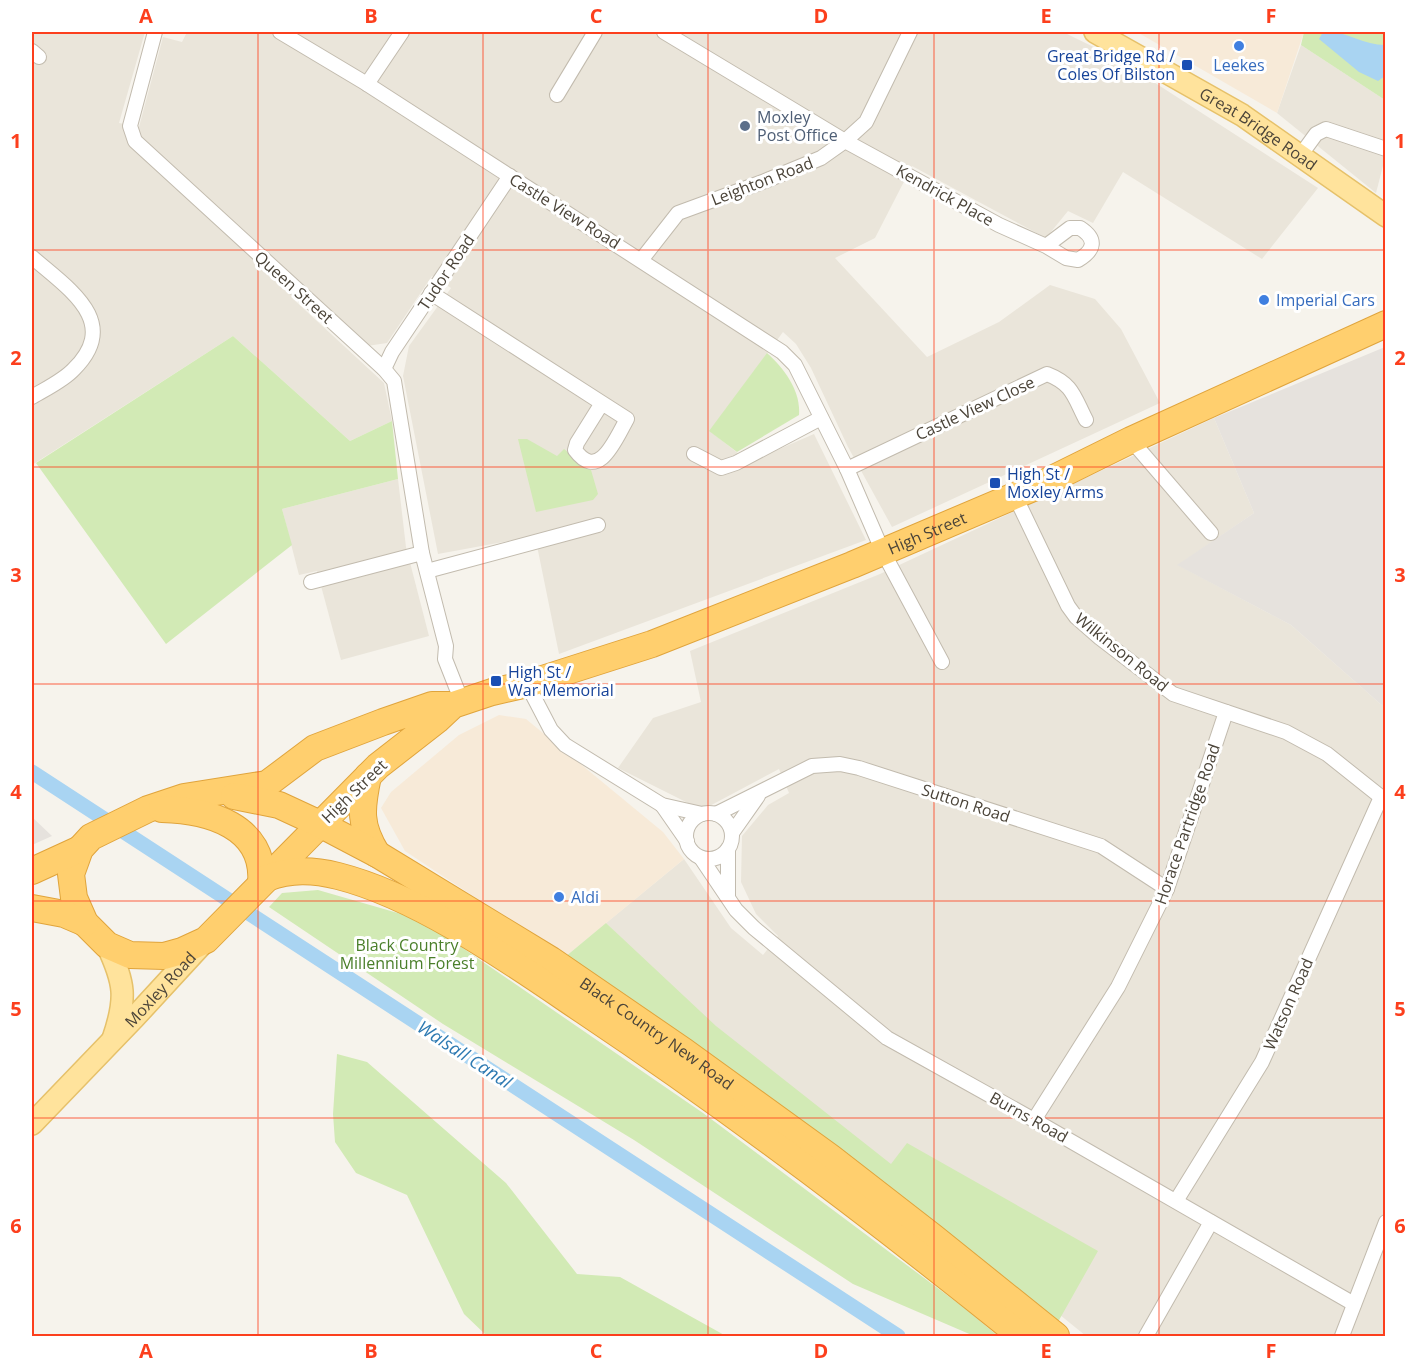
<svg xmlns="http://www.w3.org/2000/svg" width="1417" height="1368" viewBox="0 0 1417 1368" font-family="'Open Sans',sans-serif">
<rect width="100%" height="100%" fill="#f6f3ec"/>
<g fill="#eae5da">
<polygon points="32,32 145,32 119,123 139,127 163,37 182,42 187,32 1063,32 1118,59 1318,188 1262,259 1123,172 1093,223 1068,211 1046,238 912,166 875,238 835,258 927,357 999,322 1050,285 1095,299 1121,329 1160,403 892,527 848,447 811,368 796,344 783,332 710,431 749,462 814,434 866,540 559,654 535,536 438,554 403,376 409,346 451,288 432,276 387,343 367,346 300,286 291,297 384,383 392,421 350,441 233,336 32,465"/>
<polygon points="1301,45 1385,100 1385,158 1376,193 1277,113"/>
<polygon points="1214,418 1254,513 1178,565 1291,625 1385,708 1385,1336 1086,1336 726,1044 606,923 684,859 731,928 763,955 778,936 756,914 741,882 742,836 768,805 789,793 779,769 702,810 618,768 653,718 701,702 690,651 880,574"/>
<polygon points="398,479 406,547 429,636 341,660 317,571 299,575 282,509"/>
</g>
<g fill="#f7ead8">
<polygon points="1137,32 1304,32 1277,113"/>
<polygon points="499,715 526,719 663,832 684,859 565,957 405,851 381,808 391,792 459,735"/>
</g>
<g fill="#e6e2dd">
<polygon points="1385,347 1385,708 1291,625 1177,565 1254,513 1214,418"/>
<polygon points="32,817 52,836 32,845"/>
</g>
<g fill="#d2eab5">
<polygon points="1304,32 1385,32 1385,100 1301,45"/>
<polygon points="233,336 350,441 392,421 398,479 282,509 292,545 166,644 36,463"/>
<path d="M767,353C784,368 801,391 799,415L737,452L709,431Z"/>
<polygon points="518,439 527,439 557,456 564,449 591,470 598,494 593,500 536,512"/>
<polygon points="318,890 422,920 703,1113 963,1307 998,1336 974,1336 853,1284 634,1140 443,1024 269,907 282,893"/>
<polygon points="606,923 716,1026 891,1164 907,1143 1098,1251 1058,1322 565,957"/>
<polygon points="337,1054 367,1062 506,1183 577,1274 620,1277 726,1336 487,1336 464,1314 407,1195 356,1173 335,1142 333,1114"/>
</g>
<path fill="#a9d4f2" d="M1323,32C1343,29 1363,45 1385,45V76L1378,81L1359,72L1319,39Z"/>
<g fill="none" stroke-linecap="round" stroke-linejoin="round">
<polyline stroke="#a9d4f2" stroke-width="15" points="32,772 898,1336"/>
<defs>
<g id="street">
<polyline points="155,32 130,126 135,141 384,369 394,381 422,553 446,646 445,659 462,702"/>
<polyline points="280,32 367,84 782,352 795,365 847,469 883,552 942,662"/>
<path d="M664,32L845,141L999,225L1046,246L1066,258L1078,260C1095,250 1097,239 1080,228H1070L1046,246"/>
<polyline points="32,51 39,57"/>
<polyline points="367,84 402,32"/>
<polyline points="557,95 595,32"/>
<polyline points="1300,156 1316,134 1326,129 1386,149"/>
<path d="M32,257C67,288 122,321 74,369C63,381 45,389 32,397"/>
<polyline points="642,259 678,213 765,181 821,158 845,141 866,122 910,32"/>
<path d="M431,293L602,403L627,419C616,438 599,483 575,450L577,443L602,403"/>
<polyline points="384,369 392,352 510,176"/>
<polyline points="1131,440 1211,533"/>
<polyline points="694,454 721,468 736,463 821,418"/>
<path d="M847,469L1047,374C1073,384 1074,397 1086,420"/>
<polyline points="1015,496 1068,606 1076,617 1100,638 1173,694 1286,732 1327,754 1381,797 1386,802"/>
<polyline points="427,571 598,525"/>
<polyline points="311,582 422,553"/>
<polyline points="527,684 551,730 565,745 662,805 702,814"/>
<polyline points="662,805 687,841"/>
<circle cx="709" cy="836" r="23"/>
<polyline points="716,814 812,766 840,764 859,768 1101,846 1167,889"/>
<polyline points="732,833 758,796"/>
<polyline points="728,849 728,897"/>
<polyline points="701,858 736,910 754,928 887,1038 1034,1120 1354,1304"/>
<polyline points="1034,1120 1118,987 1167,889 1226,712"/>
<polyline points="1176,1201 1262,1062 1381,797"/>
<polyline points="1146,1336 1211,1222"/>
<polyline points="1342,1336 1386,1222"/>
</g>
<g id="primary">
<path id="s1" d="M1095,32L1242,115L1386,216"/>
<path d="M107,945C125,983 127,998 113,1039"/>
<path id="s2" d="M32,1124L134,1018L204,942"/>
</g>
<g id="highway">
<path id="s3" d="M453,705L437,720L378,766L206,940L182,951L164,956L130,955L107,945L85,923L74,898L71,874L80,849L91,837L148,809L184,797L267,784L315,748L383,722L432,705H453L492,692L527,684L652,644L852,565L1040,485L1131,440L1386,324"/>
<path d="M368,776C361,809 359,825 377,854"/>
<path id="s4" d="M234,796L279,805L320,824L377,854L551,960L685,1052L830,1157L933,1237L1056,1336"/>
<path d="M162,809C208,810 266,826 261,883"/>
<polyline points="32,871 80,849"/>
<path d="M267,878C291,869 313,870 338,876C421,897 513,963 584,1011C735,1112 880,1222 1021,1336"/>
<polyline points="32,908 64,914 85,923"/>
</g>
</defs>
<use href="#street" stroke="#c2bbae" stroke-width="16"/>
<use href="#primary" stroke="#e6c16a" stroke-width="24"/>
<use href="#highway" stroke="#e0a43c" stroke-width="28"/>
<use href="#street" stroke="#fff" stroke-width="14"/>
<use href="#primary" stroke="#ffe39c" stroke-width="21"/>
<use href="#highway" stroke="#ffcf6e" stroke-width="26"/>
</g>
<path fill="none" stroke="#fc3f1d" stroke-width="1.5" stroke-opacity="0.55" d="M258,32V1336M483,32V1336M708,32V1336M934,32V1336M1159,32V1336M32,250H1386M32,467H1386M32,684H1386M32,901H1386M32,1118H1386"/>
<g fill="#3f7fe0" stroke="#fff" stroke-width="2">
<circle cx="1239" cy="46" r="6"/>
<circle cx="1264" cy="300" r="6"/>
<circle cx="559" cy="897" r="6"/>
</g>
<g fill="#1a4fb4" stroke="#fff" stroke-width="2">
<rect x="1181" y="59" width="12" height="12" rx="3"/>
<rect x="989" y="477" width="12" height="12" rx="3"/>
<rect x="490" y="675" width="12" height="12" rx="3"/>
</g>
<circle fill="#5c6f8a" stroke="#fff" stroke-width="2" cx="745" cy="126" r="6"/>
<g text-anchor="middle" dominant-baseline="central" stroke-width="6" stroke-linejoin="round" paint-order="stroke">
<g font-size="16" fill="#164399" stroke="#fff" text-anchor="start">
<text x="1175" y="56" text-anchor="end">Great Bridge Rd /<tspan x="1175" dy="18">Coles Of Bilston</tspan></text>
<text x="1007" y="474">High St /<tspan x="1007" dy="18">Moxley Arms</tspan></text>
<text x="508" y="672">High St /<tspan x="508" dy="18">War Memorial</tspan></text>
</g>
<g font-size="16" fill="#366cbe" stroke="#fff" text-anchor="start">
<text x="1239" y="65" text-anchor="middle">Leekes</text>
<text x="1276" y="300">Imperial Cars</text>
<text x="571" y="897">Aldi</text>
</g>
<g font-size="16" fill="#4e5e75" stroke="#fff" text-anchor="start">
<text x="757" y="117">Moxley<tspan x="757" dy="18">Post Office</tspan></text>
</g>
<g font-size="16" fill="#4b4439" stroke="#fff">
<text stroke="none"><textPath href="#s1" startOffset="190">Great Bridge Road</textPath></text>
<text transform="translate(762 181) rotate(-21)">Leighton Road</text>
<text transform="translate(945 195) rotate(29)">Kendrick Place</text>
<text transform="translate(565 211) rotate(32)">Castle View Road</text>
<text transform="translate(446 272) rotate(-56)">Tudor Road</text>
<text transform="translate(294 287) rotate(42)">Queen Street</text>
<text transform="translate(975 408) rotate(-25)">Castle View Close</text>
<text stroke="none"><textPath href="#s3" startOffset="1467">High Street</textPath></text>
<text transform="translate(1122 652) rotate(39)">Wilkinson Road</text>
<text transform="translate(354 791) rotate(-44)">High Street</text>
<text transform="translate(966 803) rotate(18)">Sutton Road</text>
<text transform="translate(1187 824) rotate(-71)">Horace Partridge Road</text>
<text stroke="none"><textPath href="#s2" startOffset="186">Moxley Road</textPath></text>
<text transform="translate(1288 1004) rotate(-66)">Watson Road</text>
<text stroke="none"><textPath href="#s4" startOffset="488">Black Country New Road</textPath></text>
<text transform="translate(1029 1117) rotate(29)">Burns Road</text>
</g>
<g font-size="16" fill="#4a7f2a" stroke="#fff">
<text x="407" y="945">Black Country<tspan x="407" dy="18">Millennium Forest</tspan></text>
</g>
<g font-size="18" font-style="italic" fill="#2e7ab2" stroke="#fff">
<text transform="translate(465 1054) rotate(33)">Walsall Canal</text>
</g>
</g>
<rect width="1417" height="1368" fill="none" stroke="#ffffff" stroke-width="66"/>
<rect x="33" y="33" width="1351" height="1302" fill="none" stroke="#fc3f1d" stroke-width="2"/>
<g font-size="20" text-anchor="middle" font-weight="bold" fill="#fc3f1d">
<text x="146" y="23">A</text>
<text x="371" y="23">B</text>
<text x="596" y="23">C</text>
<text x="821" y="23">D</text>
<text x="1046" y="23">E</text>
<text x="1271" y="23">F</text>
<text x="16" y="148">1</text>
<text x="1400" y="148">1</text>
<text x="16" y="365">2</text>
<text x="1400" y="365">2</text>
<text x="16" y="582">3</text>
<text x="1400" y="582">3</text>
<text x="16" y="799">4</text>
<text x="1400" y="799">4</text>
<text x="16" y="1016">5</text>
<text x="1400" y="1016">5</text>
<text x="16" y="1233">6</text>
<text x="1400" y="1233">6</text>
<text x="146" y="1358">A</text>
<text x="371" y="1358">B</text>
<text x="596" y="1358">C</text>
<text x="821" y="1358">D</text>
<text x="1046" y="1358">E</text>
<text x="1271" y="1358">F</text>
</g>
</svg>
